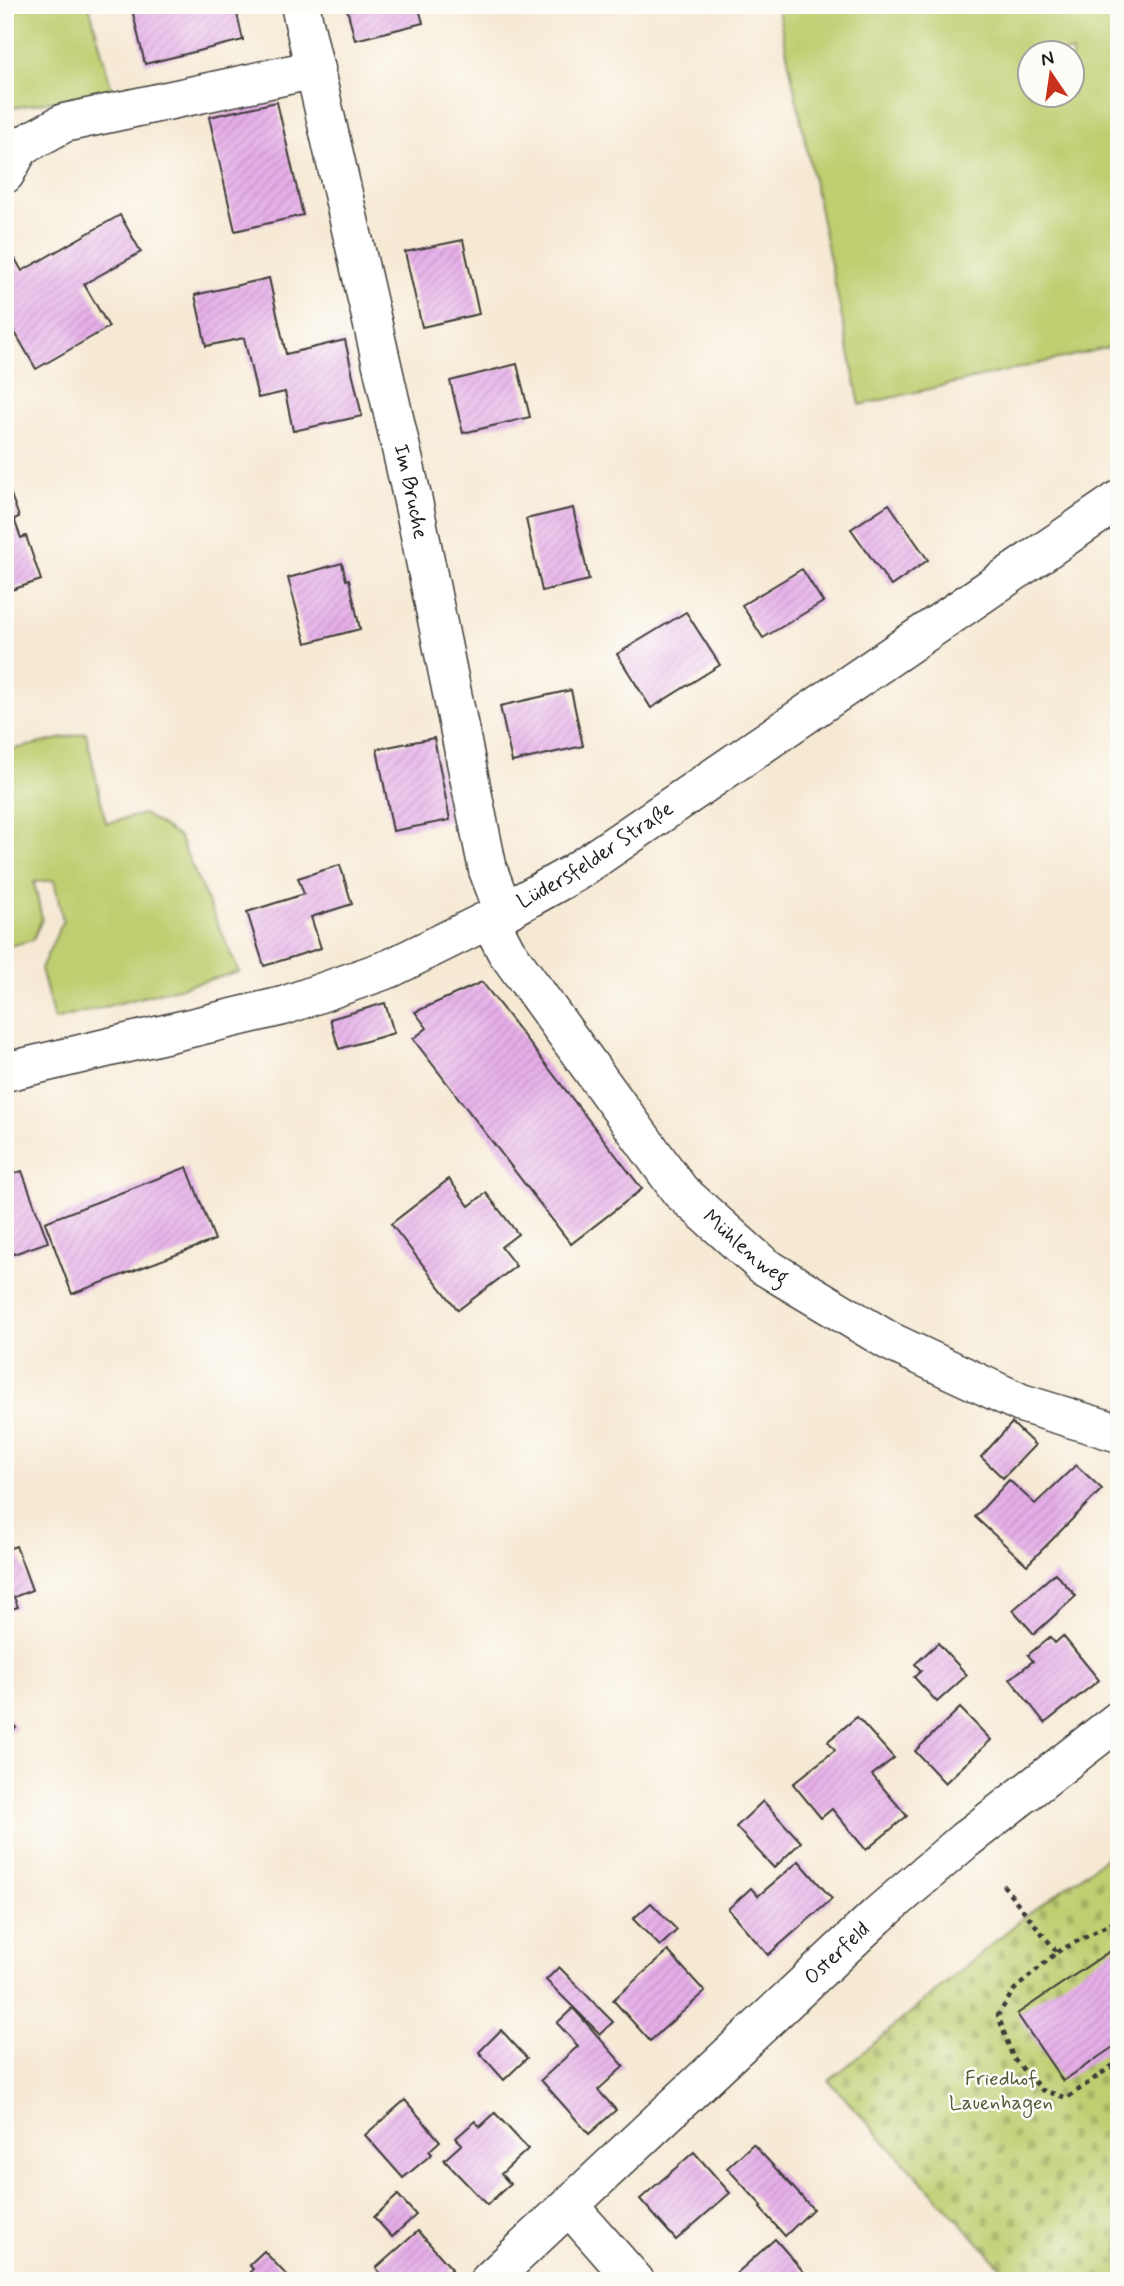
<svg xmlns="http://www.w3.org/2000/svg" width="1124" height="2286" viewBox="0 0 1124 2286" font-family="Mynerve,sans-serif">
<defs>
<pattern id="cemetery-stones" width="16" height="16" patternUnits="userSpaceOnUse" patternTransform="scale(1.75)"><rect width="16" height="16" fill="#bfce71"/><path d="M2 7V4a2 2 0 0 1 4 0v3zM10 15v-3a2 2 0 0 1 4 0v3z" fill="#a4b061"/></pattern>
<pattern id="building-hatch" width="6" height="6" patternUnits="userSpaceOnUse" patternTransform="scale(1.75)"><rect width="6" height="6" fill="#e5aee8"/><path d="M-1 1l2-2M0 6l6-6M5 7l2-2" fill="none" stroke="#c495c6"/></pattern>
</defs>
<rect width="100%" height="100%" fill="#fdfcf7"/>
<filter id="ink" filterUnits="userSpaceOnUse"><feTurbulence type="fractalNoise" baseFrequency=".0143" numOctaves="2"/><feDisplacementMap in="SourceGraphic" scale="14" xChannelSelector="R" yChannelSelector="G"/><feConvolveMatrix kernelMatrix="1 2 1 2 8 2 1 2 1" color-interpolation-filters="sRGB"/></filter>
<filter id="wash" filterUnits="userSpaceOnUse"><feTurbulence type="fractalNoise" baseFrequency=".00686" numOctaves="4" result="noise"/><feDisplacementMap in="SourceGraphic" scale="28" xChannelSelector="R" yChannelSelector="G"/><feGaussianBlur stdDeviation="1.57" result="paint"/><feColorMatrix in="noise" values="0 0 0 0 0 0 0 0 0 0 0 0 0 0 0 0 0 1.4 0 .05"/><feComposite in="paint" operator="in"/></filter>
<g filter="url(#wash)">
<rect width="100%" height="100%" fill="#f6e9d4"/>
<polygon fill="url(#cemetery-stones)" stroke="#6e7546" stroke-width="2" points="1119,1848 1119,2281 1014,2281 829,2081 1023,1918"/>
<g fill="#bfce71" stroke="#6e7546" stroke-width="2" fill-rule="evenodd">
<polygon points="5,5 89,5 112,90 7,109 5,101"/>
<path d="M777,5H1111L1119,39V345L860,405ZM1030,52H1072V94H1030Z"/>
<polygon points="86,733 106,823 144,814 179,837 239,972 54,1020 41,968 63,921 54,880 34,882 42,919 33,940 5,947 5,751"/>
</g>
<g id="blocks">
<g fill="url(#building-hatch)">
<polygon points="131,5 235,5 243,40 145,64"/>
<polygon points="346,5 418,5 423,23 355,40"/>
<polygon points="277,102 303,215 235,231 209,117"/>
<polygon points="120,215 141,252 84,284 109,327 36,369 5,315 5,241 22,271"/>
<polygon points="463,240 479,314 422,327 405,252"/>
<polygon points="269,278 286,354 345,340 362,416 293,431 285,392 258,398 244,338 206,346 195,295"/>
<polygon points="517,364 530,417 463,433 450,381"/>
<polygon points="5,478 19,517 14,519 21,538 26,536 41,580 5,592"/>
<polygon points="889,504 928,560 891,586 851,529"/>
<polygon points="573,508 589,580 542,591 526,519"/>
<polygon points="342,563 346,580 349,579 360,629 306,643 288,578"/>
<polygon points="802,569 823,602 763,638 742,605"/>
<polygon points="686,612 720,665 651,708 617,654"/>
<polygon points="571,690 583,746 512,762 500,706"/>
<polygon points="434,738 450,820 393,831 377,749"/>
<polygon points="340,865 352,904 311,917 321,948 264,966 247,912 304,894 298,878"/>
<polygon points="482,982 642,1189 571,1244 413,1039 427,1028 415,1012"/>
<polygon points="385,1003 394,1033 339,1049 330,1019"/>
<polygon points="187,1167 215,1240 72,1294 45,1222"/>
<polygon points="22,1171 48,1242 5,1257 5,1177"/>
<polygon points="449,1179 469,1206 486,1193 518,1234 501,1247 516,1266 458,1310 391,1224"/>
<polygon points="1012,1423 1035,1445 1003,1478 981,1457"/>
<polygon points="1076,1465 1102,1489 1027,1565 975,1517 1009,1480 1035,1504"/>
<polygon points="16,1546 32,1590 14,1597 18,1607 5,1611 5,1550"/>
<polygon points="1055,1573 1076,1596 1034,1634 1013,1610"/>
<polygon points="1063,1636 1099,1680 1045,1723 1010,1679 1033,1661 1028,1655 1050,1637 1055,1643"/>
<polygon points="938,1643 967,1675 937,1702 914,1677 921,1671 915,1664"/>
<polygon points="960,1708 991,1740 945,1783 915,1751"/>
<polygon points="5,1712 16,1728 5,1735"/>
<polygon points="857,1717 894,1758 872,1775 907,1816 866,1850 832,1809 821,1818 793,1784 835,1750 828,1741"/>
<polygon points="763,1801 801,1842 774,1868 736,1827"/>
<polygon points="799,1861 832,1899 768,1955 728,1909 751,1888 758,1896"/>
<polygon points="651,1903 677,1930 660,1946 633,1919"/>
<polygon points="1119,1945 1119,2043 1063,2081 1017,2014"/>
<polygon points="668,1951 705,1992 650,2041 613,2000"/>
<polygon points="559,1967 613,2022 600,2034 546,1980"/>
<polygon points="573,2008 624,2066 598,2090 616,2110 589,2134 541,2080 578,2046 557,2023"/>
<polygon points="501,2030 527,2058 504,2080 479,2052"/>
<polygon points="405,2100 440,2141 429,2151 432,2154 403,2178 365,2135"/>
<polygon points="495,2113 528,2149 501,2174 510,2184 487,2205 444,2160 462,2144 456,2138 475,2121 480,2127"/>
<polygon points="753,2144 813,2209 785,2236 760,2208 762,2206 727,2168"/>
<polygon points="694,2152 730,2193 676,2240 640,2199"/>
<polygon points="398,2195 416,2215 392,2237 374,2217"/>
<polygon points="418,2231 452,2269 438,2281 387,2281 376,2268"/>
<polygon points="775,2239 810,2279 728,2281"/>
<polygon points="264,2251 292,2281 246,2281 244,2278 253,2269 249,2265"/>
</g>
</g>
</g>
<g filter="url(#ink)">
<use href="#blocks" fill-opacity="0" stroke="#3d3b38" stroke-width="2"/>
<g fill="none" stroke-linecap="round" stroke-linejoin="round">
<defs>
<g id="minor">
<path id="s1" d="M300,5L413,501L488,870L504,912"/>
<polyline points="5,174 20,147 64,123 316,69"/>
<path id="s2" d="M490,920L506,951L680,1191L764,1266L889,1341L1021,1403L1119,1433"/>
<path id="s3" d="M5,1072L283,1006L391,968L504,912L574,873L1119,500"/>
<polyline points="569,2206 635,2281"/>
<path id="s4" d="M489,2281L877,1916L965,1840L1119,1720"/>
</g>
</defs>
<use href="#minor" stroke="#3d3b38" stroke-width="41"/>
<g stroke="#3d3b38" stroke-width="4.5" stroke-dasharray="5 5" stroke-linecap="butt">
<polyline points="1003,1885 1057,1952 1014,1990 998,2015 1013,2058 1042,2090 1067,2098 1119,2061"/>
<polyline points="1057,1952 1112,1923 1119,1923"/>
</g>
<use href="#minor" stroke="#fff" stroke-width="38"/>
</g>
</g>
<g text-anchor="middle" dominant-baseline="central" stroke-width="5" stroke-linejoin="round" paint-order="stroke">
<g font-size="21" fill="#1c1c1c" stroke="#fdfcf7">
<text stroke="none"><textPath href="#s1" startOffset="499">Im Bruche</textPath></text>
<text stroke="none"><textPath href="#s3" startOffset="634">Lüdersfelder Straße</textPath></text>
<text stroke="none"><textPath href="#s2" startOffset="418">Mühlenweg</textPath></text>
<text stroke="none"><textPath href="#s4" startOffset="478">Osterfeld</textPath></text>
</g>
<g font-size="21" fill="#555a3a" stroke="#fdfcf7">
<text x="1001" y="2079">Friedhof<tspan x="1001" dy="24">Lauenhagen</tspan></text>
</g>
</g>
<rect width="1124" height="2286" fill="none" stroke="#fdfcf7" stroke-width="28"/>
<g transform="translate(1051 74) rotate(347)"><circle r="33" fill="#fdfcf7" stroke="#a3a29f" stroke-width="2"/>
<path d="M0-5L12 26L0 18L-12 26Z" fill="#c8321e"/>
<text y="-10" font-size="19" font-weight="bold" text-anchor="middle" fill="#1c1c1c">N</text>
</g>
</svg>
